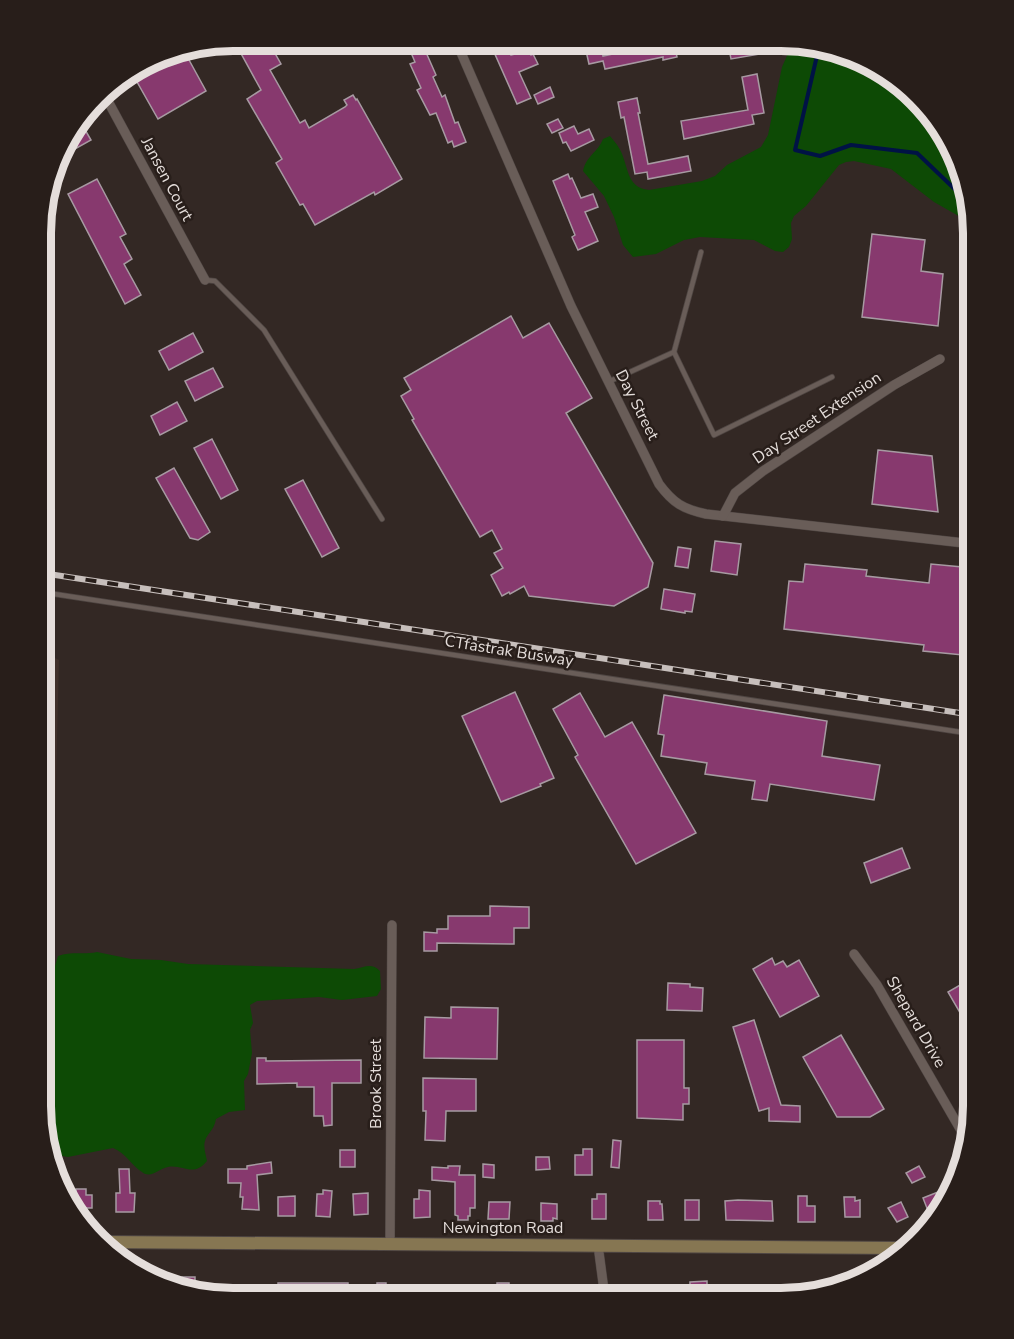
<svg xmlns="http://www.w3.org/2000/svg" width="1014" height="1339" viewBox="0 0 1014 1339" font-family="'Nunito Sans',sans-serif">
<rect width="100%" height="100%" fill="#332824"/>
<polygon fill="#40302a" points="41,651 59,660 50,1013 41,1013"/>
<g fill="#0d4a05">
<path d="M793,42H806L888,73L953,148L971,223L934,202L891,169L854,161L846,162L839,165L806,206L794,216L791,223L792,239L789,247L783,252L775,251L754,240L700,237L684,240L656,254L633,257L623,245L614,217L604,196L583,171C586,156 598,152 603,139L610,136C613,140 617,144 619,148C629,164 625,188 649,190L702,181L715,176L727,165L761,147L768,135L782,67Z"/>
<path d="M97,952L131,959L161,960L188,964L354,969C364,968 371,962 380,971L381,989L377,996L342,1000L319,997L257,1001L250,1005L253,1023L250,1030L252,1053L248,1074L244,1081L245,1110L229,1112L216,1119C214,1131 207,1133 205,1141C203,1147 206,1155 207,1161C193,1178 183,1164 168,1167C158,1169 151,1179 142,1172C131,1165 126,1153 113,1148L68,1157L52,1154L41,1106V1039L51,1002L49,986L58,956C71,951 84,955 97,952Z"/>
</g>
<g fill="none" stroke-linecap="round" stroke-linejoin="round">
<polyline stroke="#001245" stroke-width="4" points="819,47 795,150 820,156 851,145 917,153 965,199"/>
</g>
<g fill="#87396e" stroke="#a79aa2" stroke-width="1.5">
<polygon points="251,41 253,41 256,46 268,41 281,64 270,70 300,123 305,120 309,128 345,107 347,105 344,100 353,95 356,100 357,99 402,179 375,195 374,192 315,225 303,204 300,205 276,163 282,159 247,99 261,90 238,48"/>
<polygon points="406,41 421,41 436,75 433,77 442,97 445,95 455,123 458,122 466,142 454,147 452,141 448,143 436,113 430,115 417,90 421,88 410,64 415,62"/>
<polygon points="584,42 600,42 603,56 660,44 659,42 674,42 677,57 663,60 663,57 605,69 603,61 589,64"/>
<polygon points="740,42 769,42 771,52 731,59 728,44"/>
<polygon points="507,46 511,55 529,50 531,55 533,54 538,64 519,72 531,98 517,104 494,52"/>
<polygon points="183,49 206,91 158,119 132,73 171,51"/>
<polygon points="757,74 764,113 752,115 754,124 684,139 681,121 748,110 742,77"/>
<polygon points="550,87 554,97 538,104 534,95"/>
<polygon points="637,98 640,113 638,113 648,164 688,156 691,171 648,179 647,172 635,174 624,117 621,118 618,102"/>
<polygon points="558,119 563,128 552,133 547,124"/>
<polygon points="80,121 91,140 59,158 66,137"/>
<polygon points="574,126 578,134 589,129 594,140 571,151 566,142 563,143 559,133"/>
<polygon points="568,174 570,179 572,178 581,198 593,194 598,207 585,212 598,241 578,250 572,237 575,235 553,181"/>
<polygon points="97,179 126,234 120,237 132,259 124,264 141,295 125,304 68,194"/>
<polygon points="872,234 925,240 921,271 943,274 938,326 862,317"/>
<polygon points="511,316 523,338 549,323 592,398 566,413 653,563 648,587 614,606 529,596 524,586 510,594 509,592 502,596 491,575 503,568 494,553 502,549 492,530 480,537 412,420 414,419 401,396 411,390 404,378"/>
<polygon points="193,333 203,352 169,370 159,351"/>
<polygon points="213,368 223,387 195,401 185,381"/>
<polygon points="177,402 187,421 160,435 151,416"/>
<polygon points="212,439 238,490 221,499 194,448"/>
<polygon points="878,450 932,456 938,512 872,504"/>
<polygon points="174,468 210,532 198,540 190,538 156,478"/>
<polygon points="303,480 339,548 322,557 285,489"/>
<polygon points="715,541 741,544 737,575 711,571"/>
<polygon points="678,547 691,549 688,568 675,566"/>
<polygon points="805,564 867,570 866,576 929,583 931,564 973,568 973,656 923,651 924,645 784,629 789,581 803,582"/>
<polygon points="664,589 695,594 692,612 685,611 685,613 661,609"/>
<polygon points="515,692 554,778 540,784 541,786 501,802 462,716"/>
<polygon points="580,693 605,737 632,722 696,833 636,864 575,757 578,755 553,709"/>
<polygon points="664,695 827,721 822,756 880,765 874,800 770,784 767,801 752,799 755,781 705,774 707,763 661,756 664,735 658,734"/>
<polygon points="902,848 910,868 871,883 864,863"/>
<polygon points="490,906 529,907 529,928 514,928 514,944 437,943 437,951 424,951 424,932 437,933 437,929 448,929 448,916 490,916"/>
<polygon points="772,958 775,965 783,961 787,967 799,960 819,996 780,1017 753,969"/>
<polygon points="967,981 973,992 973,1035 948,992"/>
<polygon points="668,983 690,984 690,987 703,988 702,1011 667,1010"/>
<polygon points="451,1007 498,1008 497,1059 424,1058 425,1017 451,1018"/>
<polygon points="754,1020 781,1105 800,1106 800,1122 769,1121 769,1108 759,1111 733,1027"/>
<polygon points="841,1035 884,1109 870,1117 837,1117 803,1057"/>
<polygon points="637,1040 684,1040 684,1088 689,1088 689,1104 683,1104 683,1120 637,1118"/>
<polygon points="257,1058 266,1058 266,1061 361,1060 361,1083 332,1083 332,1125 324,1126 323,1116 314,1116 314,1087 297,1087 297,1083 257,1084"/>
<polygon points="423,1078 476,1079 476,1111 446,1111 445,1141 425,1140 426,1111 423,1111"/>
<polygon points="613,1140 621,1141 619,1168 611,1167"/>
<polygon points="583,1149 592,1149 592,1175 575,1175 575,1155 583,1155"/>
<rect x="340" y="1150" width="15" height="17"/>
<polygon points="536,1157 549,1157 550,1169 536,1170"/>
<polygon points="271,1162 272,1173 257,1175 259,1210 242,1209 243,1197 240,1197 241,1183 228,1183 228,1169 247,1169 247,1166"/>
<polygon points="483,1164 494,1165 494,1178 483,1177"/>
<polygon points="448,1166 460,1166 459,1175 475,1175 475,1208 470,1208 470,1216 468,1216 468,1220 458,1220 458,1216 455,1215 455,1182 432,1180 432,1167 448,1168"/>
<polygon points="919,1166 925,1177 912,1183 906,1173"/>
<polygon points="119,1169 129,1169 130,1193 135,1193 134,1212 116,1212 116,1193 120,1193"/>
<polygon points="76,1189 86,1189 86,1195 92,1195 92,1208 86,1208 86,1212 78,1212 61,1192 76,1192"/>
<polygon points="323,1190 332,1191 330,1217 316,1216 317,1194 323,1194"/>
<polygon points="419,1190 430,1191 430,1217 414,1218 414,1199 419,1199"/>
<polygon points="938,1192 943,1206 941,1213 932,1221 923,1198"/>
<polygon points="368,1193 368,1214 354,1215 353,1194"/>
<polygon points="597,1194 606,1194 606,1219 592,1219 592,1199 597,1199"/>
<polygon points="295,1196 295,1216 278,1216 278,1197"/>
<polygon points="798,1196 807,1196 807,1206 815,1206 815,1222 798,1222"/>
<polygon points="844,1197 855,1197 855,1201 860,1200 860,1217 845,1217"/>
<rect x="685" y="1200" width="14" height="20"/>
<polygon points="738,1200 772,1201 773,1221 726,1220 725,1201"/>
<polygon points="648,1201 660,1201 660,1204 662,1204 663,1220 648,1220"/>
<polygon points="489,1202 510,1202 509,1219 488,1219"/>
<polygon points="901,1202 908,1217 897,1222 888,1208"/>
<polygon points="541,1203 557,1204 557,1219 553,1218 553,1221 541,1221"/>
<polygon points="182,1277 195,1277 195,1292 182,1287"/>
<polygon points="707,1281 707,1298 648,1298 648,1292 690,1287 690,1282"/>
<polygon points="278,1283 348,1283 348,1297 233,1297 233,1285 278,1285"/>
<polygon points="377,1283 386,1283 386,1288 391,1288 392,1297 377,1297"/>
<polygon points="497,1283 509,1283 509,1289 537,1289 537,1298 494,1298 494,1289 497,1289"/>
<polygon points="754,1285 764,1285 764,1288 766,1288 766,1298 750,1298 750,1288 754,1288"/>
<polygon points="452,1286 470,1286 470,1298 409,1297 410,1287 452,1288"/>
<polygon points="784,1286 817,1286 817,1290 785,1298"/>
<rect x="563" y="1287" width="15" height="11"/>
</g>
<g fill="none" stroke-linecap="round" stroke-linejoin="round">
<defs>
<g id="service">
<polyline points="205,280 215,281 264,330 382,519"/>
<polyline points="674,352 701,252"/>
<polyline points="608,382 674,352 714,435 832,377"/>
<polyline points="41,592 973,734"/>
</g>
<g id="minor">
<path d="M456,41L571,306L659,484C673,503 683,509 706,514L973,544"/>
<polyline points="103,92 205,280"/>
<polyline points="723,516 735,493 763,471 894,385 940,359"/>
<polyline points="854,954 877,985 966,1139"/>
<polyline points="390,1244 392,925"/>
<polyline points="598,1245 605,1298"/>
</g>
<polyline id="secondary" points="105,1242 901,1248"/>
</defs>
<use href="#service" stroke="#4f4643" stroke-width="6"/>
<use href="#minor" stroke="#4f4643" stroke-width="10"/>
<use href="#secondary" stroke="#4f4643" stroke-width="14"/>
<use href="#service" stroke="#695d58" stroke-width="4.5"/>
<use href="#minor" stroke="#695d58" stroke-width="9"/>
<use href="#secondary" stroke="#867652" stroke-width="12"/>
<defs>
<polyline id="rail" points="42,573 973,715"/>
</defs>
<use href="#rail" stroke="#c7bfbc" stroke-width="6"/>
<use href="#rail" stroke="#281e1a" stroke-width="4" stroke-dasharray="11" stroke-linecap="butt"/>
</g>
<g text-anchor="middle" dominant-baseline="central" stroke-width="5" stroke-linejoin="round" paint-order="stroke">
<g font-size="16" fill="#e5dedb" stroke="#281e1a">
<text transform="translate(167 179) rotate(62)">Jansen Court</text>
<text transform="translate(637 405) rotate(63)">Day Street</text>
<text transform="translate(817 418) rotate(-34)">Day Street Extension</text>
<text transform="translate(509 651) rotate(9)">CTfastrak Busway</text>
<text transform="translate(916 1022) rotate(60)">Shepard Drive</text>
<text transform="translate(376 1084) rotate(-90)">Brook Street</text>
<text x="503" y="1228">Newington Road</text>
</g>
</g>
<path d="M0 0H1014V1339H0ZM233 51H781A182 182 0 0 1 963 233V1106A182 182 0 0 1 781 1288H233A182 182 0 0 1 51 1106V233A182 182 0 0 1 233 51Z" fill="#281e1a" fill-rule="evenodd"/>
<path fill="none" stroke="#e5dedb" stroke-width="8" d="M233 51H781A182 182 0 0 1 963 233V1106A182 182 0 0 1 781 1288H233A182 182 0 0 1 51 1106V233A182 182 0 0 1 233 51Z"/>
</svg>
